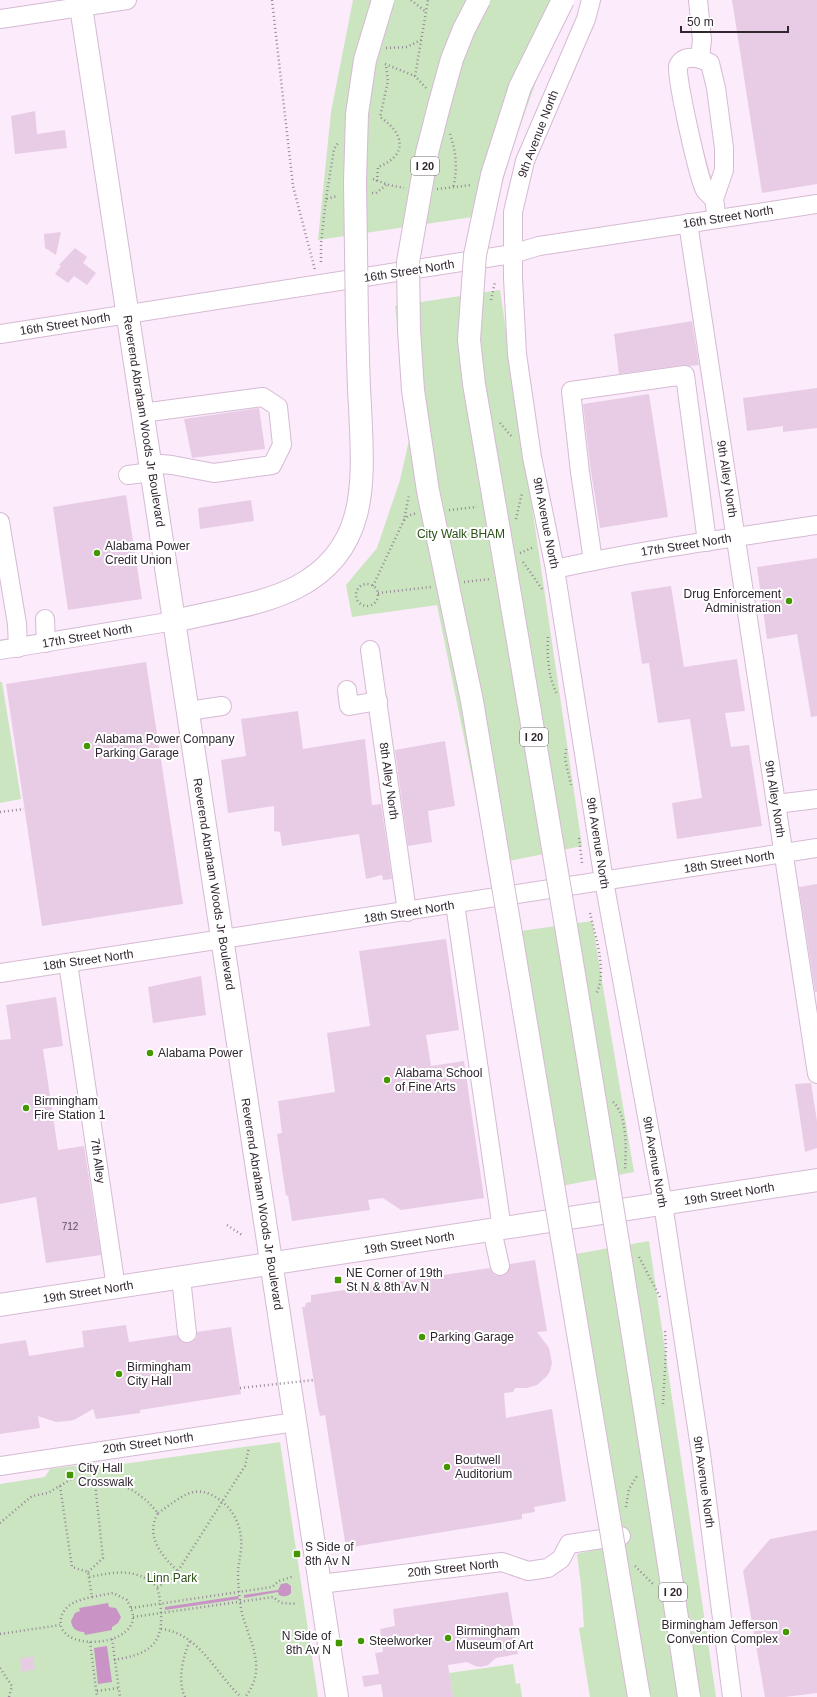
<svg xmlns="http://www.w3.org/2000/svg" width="817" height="1697" viewBox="0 0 817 1697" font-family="Helvetica,sans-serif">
<rect width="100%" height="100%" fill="#fcebfb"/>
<g fill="#cae5bf">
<path d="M353,0H570C538,69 514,141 493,214L318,240L331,112Z"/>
<polygon points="500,290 582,846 490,865 437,605 352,617 346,585 377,548 400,480 410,436 395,306"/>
<polygon points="0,682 2,682 21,799 0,803"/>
<polygon points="592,921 634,1172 551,1188 506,933"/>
<polygon points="649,1241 716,1697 590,1697 579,1628 584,1627 581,1585 577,1554 603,1548 559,1257"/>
<polygon points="280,1442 318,1697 0,1697 0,1484 45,1477 50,1469 97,1463 102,1467"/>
<polygon points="513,1664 516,1684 520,1683 522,1697 453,1697 449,1673"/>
</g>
<g fill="#c993c6">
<path d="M287,1583L291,1586V1593C288,1597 283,1597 279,1595L278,1592L244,1598V1595L278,1590L281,1584Z"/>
<polygon points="238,1596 239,1599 165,1610 165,1607"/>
<path d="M108,1603L109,1607L116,1608L121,1617L118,1623L112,1627V1630L85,1635L84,1632C76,1632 72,1628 71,1621L75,1613L80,1611L79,1608Z"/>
<polygon points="107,1646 112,1682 98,1684 94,1648"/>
</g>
<g fill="#e8cce6">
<polygon points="732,0 817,0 817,184 762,193"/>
<polygon points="35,111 37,134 65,130 67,148 15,154 11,116"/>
<polygon points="61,232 56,255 45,248 44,234"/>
<polygon points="75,248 87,257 83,263 96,273 87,285 74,276 68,283 55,274 61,266 59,265"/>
<polygon points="692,321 699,365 690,366 684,365 619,374 614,334"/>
<polygon points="817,388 817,428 783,432 783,426 747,431 743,398"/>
<polygon points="649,394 668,517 600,528 590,465 583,404"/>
<polygon points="259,408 265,449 192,458 184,419"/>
<polygon points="126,495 142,599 68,610 53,507"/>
<polygon points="251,500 254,521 200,529 198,508"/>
<polygon points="817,558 817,716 811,717 797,634 767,639 757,567"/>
<polygon points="671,586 684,667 737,659 745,711 725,713 731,747 749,745 762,826 677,839 672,803 702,798 690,719 658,723 649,663 642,664 631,592"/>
<polygon points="146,662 183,904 42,926 6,684"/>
<polygon points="298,711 303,749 365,739 372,805 381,804 392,879 383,880 382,875 366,879 359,834 282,846 280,832 274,831 274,806 228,813 221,760 246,756 241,719"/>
<polygon points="445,741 455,806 428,811 432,842 408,846 395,750"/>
<polygon points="817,884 817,992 815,992 799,887"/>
<polygon points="446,939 459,1030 426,1035 431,1066 464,1061 484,1198 401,1210 383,1198 368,1200 370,1210 292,1221 288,1195 286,1196 277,1134 282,1133 278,1101 335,1092 327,1033 370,1026 359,951"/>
<polygon points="201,976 206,1015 153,1023 148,987"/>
<polygon points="56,997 63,1046 43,1049 58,1150 84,1146 101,1255 46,1263 36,1197 0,1204 0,1040 11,1039 6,1005"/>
<polygon points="811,1083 817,1121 817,1148 805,1152 795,1084"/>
<polygon points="535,1260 547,1331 537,1332 549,1348 552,1363 550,1371 547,1376 537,1385 527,1388 515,1388 513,1392 504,1393 506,1418 552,1409 566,1501 534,1507 535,1512 522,1514 522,1519 346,1548 325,1415 320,1416 318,1408 302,1307 305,1307 306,1303 311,1302 311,1295 490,1268 493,1273 496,1276 502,1276 507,1273 510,1264"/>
<polygon points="126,1325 129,1342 177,1335 182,1342 188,1343 193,1341 197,1337 197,1332 231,1327 241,1394 140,1410 140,1413 96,1419 93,1409 74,1420 68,1421 56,1422 38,1416 40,1428 0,1434 0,1344 26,1340 29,1356 84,1347 82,1331"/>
<polygon points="817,1530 817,1693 785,1697 765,1697 743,1571 770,1539"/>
<polygon points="508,1592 518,1654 496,1658 488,1665 481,1667 475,1666 467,1662 448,1665 453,1697 383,1697 381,1684 364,1687 362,1676 379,1674 375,1653 383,1652 380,1629 395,1626 393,1609"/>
<polygon points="33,1656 35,1669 22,1672 20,1659"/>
</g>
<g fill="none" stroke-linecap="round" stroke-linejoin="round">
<defs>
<g id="minor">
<polyline points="591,0 586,19 525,161 513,212 513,278 517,354 532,457 555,569 604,881 663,1204 701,1454 732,1697"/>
<polyline points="698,0 702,40 700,58"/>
<polyline points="0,19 127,0"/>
<path d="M714,199C711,196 707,193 705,190C699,181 675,73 678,66C684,53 700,58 710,63L716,88L724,148V170L714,199L717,219"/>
<polyline points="688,223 817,1074"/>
<polyline points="0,334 512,254 539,246 817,204"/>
<polyline points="142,413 263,397 278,407 282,445 272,465 214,473 172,465 150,463"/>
<polyline points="128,475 151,472"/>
<polyline points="0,522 17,624 18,648"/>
<polyline points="593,561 580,472 571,391 685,375 707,542"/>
<path d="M555,569C641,550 729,538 817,525"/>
<polyline points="45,619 46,643"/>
<polyline points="0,650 174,621"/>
<polyline points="370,650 407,912"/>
<polyline points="347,690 349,706 378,701"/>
<polyline points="188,711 222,706"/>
<polyline points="776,804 817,799"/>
<polyline points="455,904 502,1229"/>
<polyline points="68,963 116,1288"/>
<polyline points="0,973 817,848"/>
<polyline points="492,1230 500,1266"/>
<polyline points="181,1278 187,1333"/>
<polyline points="0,1466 295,1422"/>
<polyline points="320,1584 502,1562 528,1571 548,1568 561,1559 569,1544 621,1536"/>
</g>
<g id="major">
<polyline points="80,0 337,1697"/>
<polyline points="0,1305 817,1180"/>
</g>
<path id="highway" d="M174,621C211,612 263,605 297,587C371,549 363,477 360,406C358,377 358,349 357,321"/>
</defs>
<use href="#minor" stroke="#d6bad4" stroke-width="20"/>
<use href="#major" stroke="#d6bad4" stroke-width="24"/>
<use href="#highway" stroke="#d6bad4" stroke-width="24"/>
<g stroke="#968996" stroke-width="2.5" stroke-dasharray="1 3" stroke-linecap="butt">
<polyline points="272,0 293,186 315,270"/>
<polyline points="411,0 426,12"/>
<polyline points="386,48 407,47 421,40"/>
<polyline points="385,64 415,76"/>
<polyline points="426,88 415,76 428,0"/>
<path d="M450,134C456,152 458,169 453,188"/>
<polyline points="373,179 389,185 404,188"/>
<path d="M377,181L378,167C409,155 404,133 380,117L388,81L386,65"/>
<polyline points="437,189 472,185"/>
<polyline points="372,193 376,193 386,185"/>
<polyline points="326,199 334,149 338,143"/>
<polyline points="321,262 321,243 326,199 337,196"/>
<polyline points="491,300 495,282"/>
<polyline points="500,423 513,438"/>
<polyline points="449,510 477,507"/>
<polyline points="516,519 522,493"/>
<polyline points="404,520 408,516 416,513"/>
<polyline points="520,553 534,547"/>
<polyline points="523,562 542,589"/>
<polyline points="464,582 490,579"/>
<circle cx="367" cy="595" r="11"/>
<polyline points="373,586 404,520 409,495"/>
<polyline points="378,593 431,587"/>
<path d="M548,637C547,656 548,677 557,694"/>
<polyline points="566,749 565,759 571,785"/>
<polyline points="0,812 24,809"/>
<polyline points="579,838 582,863"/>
<path d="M590,913C595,936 608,972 596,994"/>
<path d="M613,1102C628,1115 626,1152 625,1170"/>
<polyline points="227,1225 242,1235"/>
<polyline points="639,1257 660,1297"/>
<polyline points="663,1404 666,1351 665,1331"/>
<path d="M60,1486L72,1567L88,1572L92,1597L113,1593L127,1600C129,1605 133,1611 133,1617C132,1649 54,1651 61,1618C65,1603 79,1600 92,1597"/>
<polyline points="626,1507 629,1489 637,1476"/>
<path d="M158,1513C181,1498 194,1481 220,1500C236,1511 243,1532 241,1550C240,1559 238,1566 238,1574C238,1584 240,1608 243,1617C251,1644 267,1670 245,1697"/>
<path d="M0,1523L32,1496L48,1493L73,1478L104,1485L115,1484L124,1486L134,1491L147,1501L158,1513C145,1535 161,1556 178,1571L170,1580L157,1587C136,1567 115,1572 89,1577"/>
<polyline points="635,1566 654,1585"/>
<polyline points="178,1571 245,1466 249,1447"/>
<polyline points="88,1572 103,1558 95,1483"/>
<polyline points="131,1608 272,1587 279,1581 294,1576"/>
<polyline points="133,1617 273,1597 281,1603 297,1604"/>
<path d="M161,1629C199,1633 216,1674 241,1697"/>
<polyline points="0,1634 60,1625"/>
<polyline points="112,1639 120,1697"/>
<polyline points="90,1642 97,1697"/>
<path d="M114,1660C143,1655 163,1648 161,1615C161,1605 160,1597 157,1587"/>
<polyline points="0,1668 12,1686 9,1697"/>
<polyline points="97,1691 118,1688"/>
<path d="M185,1697C177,1682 183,1655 190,1641"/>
</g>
<use href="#minor" stroke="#fff" stroke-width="18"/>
<use href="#major" stroke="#fff" stroke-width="22"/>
<use href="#highway" stroke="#fff" stroke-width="22"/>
<defs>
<g id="highway-bridge">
<polyline points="479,0 464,29 452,59 439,106 427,153 408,262 409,330 413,390 428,491 472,701 639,1697"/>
<path d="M563,0L520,87L492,175L475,255L469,340L474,384C549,821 623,1258 689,1697"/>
<polyline points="357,321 355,182 357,114 365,60 383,0"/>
</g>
</defs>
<use href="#highway-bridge" stroke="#d6bad4" stroke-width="24" stroke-linecap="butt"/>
<polyline stroke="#968996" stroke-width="2.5" stroke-dasharray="1 3" stroke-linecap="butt" points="240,1388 314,1380"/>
<use href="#highway-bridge" stroke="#fff" stroke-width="22"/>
</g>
<g fill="#459700" stroke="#fff" stroke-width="1.5">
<circle cx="97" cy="553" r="4"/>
<circle cx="789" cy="601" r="4"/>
<circle cx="87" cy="746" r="4"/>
<circle cx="150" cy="1053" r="4"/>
<circle cx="387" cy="1080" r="4"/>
<circle cx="26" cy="1108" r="4"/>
<rect x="334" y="1276" width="8" height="8" rx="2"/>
<circle cx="422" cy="1337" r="4"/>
<circle cx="119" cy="1374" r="4"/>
<circle cx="447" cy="1467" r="4"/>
<rect x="66" y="1471" width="8" height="8" rx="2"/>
<rect x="293" y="1550" width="8" height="8" rx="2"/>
<circle cx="786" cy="1632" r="4"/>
<circle cx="448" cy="1638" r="4"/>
<circle cx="361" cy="1641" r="4"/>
<rect x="335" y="1639" width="8" height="8" rx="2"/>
</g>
<g text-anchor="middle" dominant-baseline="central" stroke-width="4" stroke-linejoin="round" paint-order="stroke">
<g font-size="10" fill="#5e505e">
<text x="70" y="1226">712</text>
</g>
<g fill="#fff" stroke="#6e676e" stroke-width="1">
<rect x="411" y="157" width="28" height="18" rx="3"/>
<rect x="520" y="728" width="28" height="18" rx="3"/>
<rect x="659" y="1583" width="28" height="18" rx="3"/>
</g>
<g font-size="11" font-weight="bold" fill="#302630">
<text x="425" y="166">I 20</text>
<text x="534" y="737">I 20</text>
<text x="673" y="1592">I 20</text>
</g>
<g font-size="12" fill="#302630" stroke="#fff">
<text transform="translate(538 134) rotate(-69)">9th Avenue North</text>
<text transform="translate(728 217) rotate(-9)">16th Street North</text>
<text transform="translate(409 271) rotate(-9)">16th Street North</text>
<text transform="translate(65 324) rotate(-9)">16th Street North</text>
<text transform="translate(144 421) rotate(81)">Reverend Abraham Woods Jr Boulevard</text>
<text transform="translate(727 479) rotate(81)">9th Alley North</text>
<text transform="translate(546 523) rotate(79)">9th Avenue North</text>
<text transform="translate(686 545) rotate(-9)">17th Street North</text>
<text transform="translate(87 636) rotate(-10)">17th Street North</text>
<text transform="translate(389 781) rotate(82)">8th Alley North</text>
<text transform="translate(775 799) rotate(81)">9th Alley North</text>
<text transform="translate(598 843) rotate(81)">9th Avenue North</text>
<text transform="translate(729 862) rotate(-9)">18th Street North</text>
<text transform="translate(214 884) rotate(81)">Reverend Abraham Woods Jr Boulevard</text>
<text transform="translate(409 912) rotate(-9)">18th Street North</text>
<text transform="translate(88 960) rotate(-8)">18th Street North</text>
<text transform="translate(98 1161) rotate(82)">7th Alley</text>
<text transform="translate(655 1162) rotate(80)">9th Avenue North</text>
<text transform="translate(729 1194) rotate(-9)">19th Street North</text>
<text transform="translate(262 1204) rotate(81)">Reverend Abraham Woods Jr Boulevard</text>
<text transform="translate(409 1243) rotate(-9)">19th Street North</text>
<text transform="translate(88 1292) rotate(-9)">19th Street North</text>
<text transform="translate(148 1443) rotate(-8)">20th Street North</text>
<text transform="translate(704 1482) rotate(82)">9th Avenue North</text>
<text transform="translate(453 1568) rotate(-6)">20th Street North</text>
</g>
<g font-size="12" fill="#2a5115" stroke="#fff">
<text x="461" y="534">City Walk BHAM</text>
<text x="172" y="1578">Linn Park</text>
</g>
<g font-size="12" fill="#302630" stroke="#fff" text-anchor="start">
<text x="105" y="546">Alabama Power<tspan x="105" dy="14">Credit Union</tspan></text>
<text x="781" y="594" text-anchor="end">Drug Enforcement<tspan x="781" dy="14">Administration</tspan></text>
<text x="95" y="739">Alabama Power Company<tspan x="95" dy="14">Parking Garage</tspan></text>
<text x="158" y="1053">Alabama Power</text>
<text x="395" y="1073">Alabama School<tspan x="395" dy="14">of Fine Arts</tspan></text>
<text x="34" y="1101">Birmingham<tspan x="34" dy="14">Fire Station 1</tspan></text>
<text x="346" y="1273">NE Corner of 19th<tspan x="346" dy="14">St N &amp; 8th Av N</tspan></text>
<text x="430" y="1337">Parking Garage</text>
<text x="127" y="1367">Birmingham<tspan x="127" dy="14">City Hall</tspan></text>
<text x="455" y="1460">Boutwell<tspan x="455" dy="14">Auditorium</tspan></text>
<text x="78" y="1468">City Hall<tspan x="78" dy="14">Crosswalk</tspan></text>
<text x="305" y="1547">S Side of<tspan x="305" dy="14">8th Av N</tspan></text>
<text x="778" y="1625" text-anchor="end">Birmingham Jefferson<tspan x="778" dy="14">Convention Complex</tspan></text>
<text x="456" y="1631">Birmingham<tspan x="456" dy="14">Museum of Art</tspan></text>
<text x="331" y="1636" text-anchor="end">N Side of<tspan x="331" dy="14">8th Av N</tspan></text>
<text x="369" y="1641">Steelworker</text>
</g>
</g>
<path d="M681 26v6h107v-6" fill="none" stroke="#302630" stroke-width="2"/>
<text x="687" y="26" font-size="12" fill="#302630" stroke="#ffffff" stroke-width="3" paint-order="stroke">50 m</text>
</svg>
